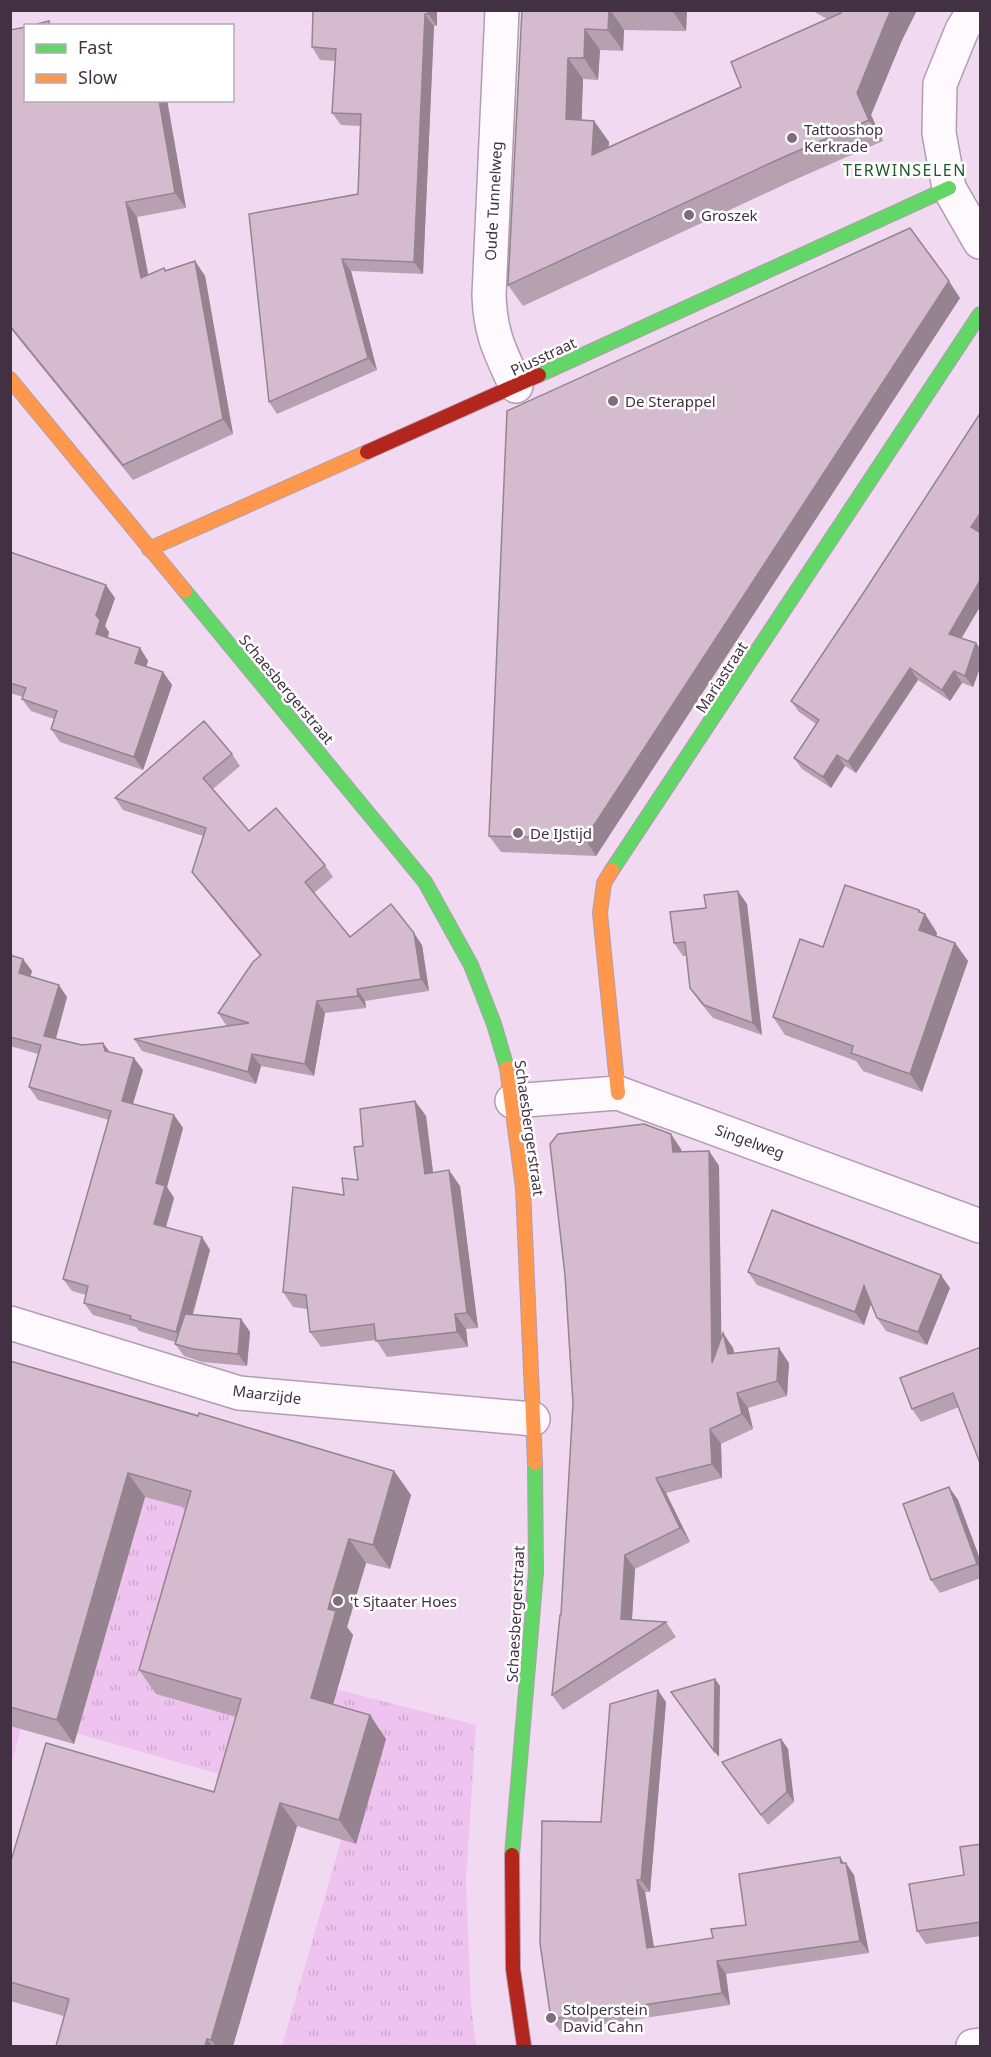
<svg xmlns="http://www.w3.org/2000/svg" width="991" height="2057" viewBox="0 0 991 2057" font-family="'Noto Sans',sans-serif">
<defs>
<pattern id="grass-tufts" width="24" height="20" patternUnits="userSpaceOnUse" patternTransform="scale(1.5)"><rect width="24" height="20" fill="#eec3ef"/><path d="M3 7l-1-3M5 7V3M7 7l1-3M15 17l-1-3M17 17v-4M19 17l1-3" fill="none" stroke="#cda8ce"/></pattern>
</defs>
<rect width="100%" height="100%" fill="#f1daf1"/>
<polygon fill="url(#grass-tufts)" points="11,1372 222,1440 167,1646 476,1725 466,1880 471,2006 476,2046 282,2046 348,1816 316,1802 48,1725 23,1720 11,1767"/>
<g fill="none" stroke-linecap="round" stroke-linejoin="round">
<defs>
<g id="street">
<path d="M502,10L489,295C490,333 500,352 516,386"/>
<polyline points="974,10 962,30 940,84 939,133 949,188 980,242"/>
<polyline points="512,1101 618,1093 980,1226"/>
<polyline points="10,1323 239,1393 533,1419"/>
<polyline points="973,2046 980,2045"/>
</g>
<g id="fast">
<polyline points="539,375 949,188"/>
<polyline points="185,591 425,882 471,965 494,1024 507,1068"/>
<polyline points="612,870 980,314"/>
<polyline points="512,1855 536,1572 535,1463"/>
</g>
<g id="slow">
<polyline points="10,379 185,591"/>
<polyline points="149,549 367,452"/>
<polyline points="612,870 604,883 600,913 618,1093"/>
<polyline points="507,1068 523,1188 535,1463"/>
</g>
<g id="jam">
<polyline points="367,452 539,375"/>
<polyline points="512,1855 513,1969 524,2046"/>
</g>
</defs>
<use href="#street" stroke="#b09eb0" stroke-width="36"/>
<use href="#fast" stroke="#b09eb0" stroke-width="16"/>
<use href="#slow" stroke="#b09eb0" stroke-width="16"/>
<use href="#jam" stroke="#b09eb0" stroke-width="16"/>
<use href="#street" stroke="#fdf9fd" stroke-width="33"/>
<use href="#fast" stroke="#63d668" stroke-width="14"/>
<use href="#slow" stroke="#ff974d" stroke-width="14"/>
<use href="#jam" stroke="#b3261e" stroke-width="14"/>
</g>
<g fill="#b7a1b1">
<polygon points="437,10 437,26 434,26 423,274 351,271 377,370 277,414 269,402 358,194 360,126 341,125 332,113 335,61 320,60 312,47"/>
<polygon points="522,10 687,10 686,31 624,30 623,51 600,50 598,80 583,79 581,120 594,121 609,142 608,147 741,87 827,19 811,10 917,10 902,40 871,115 883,141 792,181 523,306 508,285"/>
<polygon points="10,30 26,100 167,100 186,208 137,217 148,275 164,268 166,270 195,261 205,276 233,434 133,480 10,328"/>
<polygon points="960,298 596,856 501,852 489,836"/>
<polygon points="981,412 981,605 961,638 976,643 981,650 981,665 973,687 962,683 950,701 918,680 856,773 845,766 831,788 802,769 794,758 816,724 799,712 791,701 866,589"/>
<polygon points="10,552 115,598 105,626 109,632 108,638 140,648 148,661 146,667 163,672 172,685 143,770 60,742 51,729 54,719 31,711 22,699 23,697 10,693"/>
<polygon points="232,754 240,766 213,789 249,831 325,865 333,877 314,893 350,937 422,945 429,991 365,1001 366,1008 325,1013 314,1076 261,1066 256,1084 142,1051 134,1039 228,1026 226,1025 218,1013 260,956 201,884 192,872 203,836 123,810 115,798"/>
<polygon points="747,904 762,1035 713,1018 699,1001 690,988 686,956 683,956 674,943"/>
<polygon points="919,910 922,913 925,914 937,933 936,936 955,943 968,961 922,1092 863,1071 856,1061 785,1035 773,1017 823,947"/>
<polygon points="10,955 32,971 30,977 67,997 56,1039 110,1052 143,1070 133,1104 174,1115 183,1128 167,1187 174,1198 166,1227 202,1237 210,1250 193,1315 241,1319 250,1332 247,1366 202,1362 184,1356 175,1344 175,1342 139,1331 136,1327 93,1315 84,1303 86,1295 72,1291 63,1279 109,1120 38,1100 29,1087 38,1054 10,1046"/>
<polygon points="415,1101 426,1116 433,1172 460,1186 478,1328 466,1329 468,1347 387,1357 376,1340 321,1347 310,1332 308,1309 293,1307 283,1292 344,1195 358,1180 363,1146"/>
<polygon points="681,1149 682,1152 709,1151 719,1166 721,1337 723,1333 733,1348 734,1353 789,1363 787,1396 748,1408 753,1429 721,1444 722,1478 666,1493 690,1542 635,1569 632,1620 666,1622 676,1637 563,1710 552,1695 561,1615"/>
<polygon points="748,1272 950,1288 927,1345 886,1331 877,1318 871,1304 864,1325 757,1285"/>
<polygon points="981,1347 959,1407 921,1422 912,1409"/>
<polygon points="10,1361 394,1471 411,1495 390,1569 366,1563 347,1627 353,1635 333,1704 386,1739 356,1844 297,1826 233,2046 56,2046 64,2016 10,2001 10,1864 214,1792 236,1717 156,1694 139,1670 186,1508 145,1497 74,1744 10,1726"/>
<polygon points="949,1487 958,1500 981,1562 981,1578 940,1593 931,1580"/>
<polygon points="666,1702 650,1892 645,1892 654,1947 713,1938 746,1925 844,1863 854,1875 869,1953 726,1974 730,2005 560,2031 551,2019 601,1822"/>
<polygon points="781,1739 788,1749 794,1802 768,1825 722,1762"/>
<polygon points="981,1844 981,1936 926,1944 917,1931 964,1875"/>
</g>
<g fill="#958390">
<polygon points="428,10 437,10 437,26 428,14"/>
<polygon points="609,10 610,10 624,30 623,51 608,30"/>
<polygon points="672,10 687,10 686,31"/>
<polygon points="891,10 917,10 902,40 871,115 883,141 869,120 857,93 887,19"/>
<polygon points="425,14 434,26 423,274 414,262"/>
<polygon points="585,29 600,50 598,80 584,58"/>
<polygon points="568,58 583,79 581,140 566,119"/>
<polygon points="159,100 167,100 186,208 175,193"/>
<polygon points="594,121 609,142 607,176 592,155"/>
<polygon points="126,202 137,217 152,294 141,278"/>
<polygon points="342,259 351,271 377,370 368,358"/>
<polygon points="195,261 205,276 233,434 223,419"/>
<polygon points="949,281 960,298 596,856 585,839"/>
<polygon points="981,512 981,536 971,527"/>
<polygon points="981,579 981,605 957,646 949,634"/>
<polygon points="106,585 115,598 105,626 109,632 105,647 96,634 96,615"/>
<polygon points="976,643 981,650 981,665 973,687 965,676"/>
<polygon points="140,648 148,661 143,676 135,663"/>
<polygon points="910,668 918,680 856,773 848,762"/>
<polygon points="954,671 962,683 950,701 942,690"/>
<polygon points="163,672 172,685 143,770 134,757"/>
<polygon points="837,755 845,766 831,788 823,777"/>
<polygon points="738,891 747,904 762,1035 753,1023"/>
<polygon points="919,910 924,917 925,914 937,933 932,948 919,930"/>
<polygon points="414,933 422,945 429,991 421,979"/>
<polygon points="955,943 968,961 922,1092 910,1074"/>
<polygon points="23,959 32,971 28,986 19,973"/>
<polygon points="59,985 67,997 53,1048 44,1036"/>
<polygon points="357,989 365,1001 366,1008 358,996"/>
<polygon points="317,1001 325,1013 314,1076 305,1064"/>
<polygon points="103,1043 112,1055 105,1051"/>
<polygon points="252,1054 261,1066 256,1084 248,1072"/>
<polygon points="134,1058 143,1070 130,1113 122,1101"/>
<polygon points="415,1101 426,1116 435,1189 425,1174"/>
<polygon points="174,1115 183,1128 167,1187 174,1198 163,1237 154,1224 156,1183"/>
<polygon points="671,1134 681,1149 684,1167 673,1152"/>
<polygon points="709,1151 719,1166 722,1378 712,1363"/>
<polygon points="449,1170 460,1186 478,1328 467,1313"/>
<polygon points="202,1237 210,1250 184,1345 176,1332"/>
<polygon points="941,1275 950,1288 927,1345 918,1332"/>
<polygon points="864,1286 873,1298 864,1325 855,1312"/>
<polygon points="455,1314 466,1329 468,1347 457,1332"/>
<polygon points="241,1319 250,1332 247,1366 238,1354"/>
<polygon points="723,1333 733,1348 738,1369 728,1354"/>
<polygon points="779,1348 789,1363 787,1396 777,1381"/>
<polygon points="737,1393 748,1408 753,1429 742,1414"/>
<polygon points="710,1429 721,1444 722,1478 712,1464"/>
<polygon points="394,1471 411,1495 390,1569 373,1545"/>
<polygon points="128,1473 145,1497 74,1744 57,1720"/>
<polygon points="656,1478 666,1493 690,1542 680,1528"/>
<polygon points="949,1487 958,1500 981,1562 981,1569 977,1564"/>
<polygon points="349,1539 366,1563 347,1627 353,1635 328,1722 311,1698 328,1609"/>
<polygon points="625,1555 635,1569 631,1634 621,1619"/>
<polygon points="715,1679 720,1686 719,1757 714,1751"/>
<polygon points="658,1690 666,1702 650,1892 641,1880"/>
<polygon points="370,1715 386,1739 356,1844 339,1820"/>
<polygon points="781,1739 788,1749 794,1802 787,1792"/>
<polygon points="280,1803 297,1826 233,2046 216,2046 211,2040"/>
<polygon points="840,1857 846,1866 846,1863 854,1875 869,1953 860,1941"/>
<polygon points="637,1880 645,1892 656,1960 647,1948"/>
<polygon points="717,1961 726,1974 730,2005 722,1993"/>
<polygon points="207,2039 212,2046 205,2046"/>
</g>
<g fill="#d5bbce" stroke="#958390" stroke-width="1.5">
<polygon points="313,10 428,10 428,14 425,14 414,262 342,259 368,358 269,402 249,214 358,194 361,114 332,113 336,49 312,47"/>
<polygon points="522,10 609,10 608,30 585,29 584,58 568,58 566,119 594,121 592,155 741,87 731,62 841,13 837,10 891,10 887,19 857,93 869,120 777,160 508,285"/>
<polygon points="49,21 50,26 30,26"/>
<polygon points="26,27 26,100 159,100 175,193 126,202 141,278 164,268 165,271 195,261 223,419 123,465 10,326 10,30"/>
<polygon points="910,228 949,281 585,839 489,836 507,411"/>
<polygon points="981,412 981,512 971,527 981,533 981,579 949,634 976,643 965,676 954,671 942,690 910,668 848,762 837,755 823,777 794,758 819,720 791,701 866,589"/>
<polygon points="10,552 106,585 96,615 100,620 96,634 140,648 135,663 163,672 134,757 51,729 57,711 22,699 26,688 10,683"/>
<polygon points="204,721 232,754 203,778 249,831 276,808 325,865 305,882 350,937 391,904 414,933 421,979 357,989 358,996 317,1001 305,1064 252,1054 248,1072 134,1039 249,1023 218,1013 253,962 261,955 192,872 206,828 115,798"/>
<polygon points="845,885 919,910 919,912 925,914 919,930 955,943 910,1074 851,1053 853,1046 773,1017 800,939 823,947"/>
<polygon points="738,891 753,1023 704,1005 690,988 685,942 674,943 670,912 706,908 704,895"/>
<polygon points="10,955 23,959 19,973 59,985 44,1036 82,1045 103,1043 105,1051 134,1058 122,1101 174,1115 156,1183 165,1186 154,1224 202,1237 176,1332 130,1319 131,1316 84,1303 88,1286 63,1279 111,1111 29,1087 41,1045 10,1037"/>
<polygon points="415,1101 425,1174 449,1170 467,1313 455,1314 457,1332 376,1341 374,1324 310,1332 306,1295 283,1292 293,1187 344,1195 342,1178 358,1180 354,1147 363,1146 360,1109"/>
<polygon points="644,1124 671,1134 673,1152 709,1151 712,1363 723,1333 728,1354 779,1348 777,1381 737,1393 742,1414 710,1429 712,1464 656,1478 680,1528 625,1555 621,1619 666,1622 552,1695 560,1615 561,1615 573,1403 565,1275 550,1144 558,1134"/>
<polygon points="772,1210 941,1275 918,1332 877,1318 864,1286 855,1312 748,1272"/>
<polygon points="185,1314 241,1319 238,1354 193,1349 175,1344"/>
<polygon points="981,1347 981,1463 980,1463 953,1393 912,1409 900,1378"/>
<polygon points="10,1361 198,1416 199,1413 394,1471 373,1545 349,1539 328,1609 336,1611 311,1698 370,1715 339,1820 280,1803 211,2040 207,2039 205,2046 56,2046 69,1999 10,1982 10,1864 46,1743 214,1792 241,1699 139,1670 191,1491 128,1473 57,1720 10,1707"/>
<polygon points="949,1487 977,1564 931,1580 903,1504"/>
<polygon points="715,1679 714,1751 671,1692"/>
<polygon points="658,1690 641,1880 637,1880 647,1948 713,1938 711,1929 746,1925 739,1874 840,1857 841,1863 846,1863 860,1941 717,1961 722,1993 551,2019 540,1943 542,1821 601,1822 610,1704"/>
<polygon points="781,1739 787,1792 761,1815 722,1762"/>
<polygon points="981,1844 981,1922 917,1931 909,1884 964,1875 960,1847"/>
</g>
<g fill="#7f6c7f" stroke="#fff" stroke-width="2">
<circle cx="792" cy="138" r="6"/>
<circle cx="689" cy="215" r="6"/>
<circle cx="613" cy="401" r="6"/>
<circle cx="518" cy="833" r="6"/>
<circle cx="338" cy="1601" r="6"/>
<circle cx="551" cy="2018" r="6"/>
</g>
<g text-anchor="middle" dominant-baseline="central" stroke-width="5" stroke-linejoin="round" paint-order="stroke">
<g font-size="15" fill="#423142" stroke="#fff" text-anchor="start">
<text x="804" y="129">Tattooshop<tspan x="804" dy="17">Kerkrade</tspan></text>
<text x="701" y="215">Groszek</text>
<text x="625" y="401">De Sterappel</text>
<text x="530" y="833">De IJstijd</text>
<text x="350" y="1601">'t Sjtaater Hoes</text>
<text x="563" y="2009">Stolperstein<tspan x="563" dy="17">David Cahn</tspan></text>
</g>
<g font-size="15" fill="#423142" stroke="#fff">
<text transform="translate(493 201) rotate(-87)">Oude Tunnelweg</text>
<text transform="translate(543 356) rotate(-25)">Piusstraat</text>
<text transform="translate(721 677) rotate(-57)">Mariastraat</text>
<text transform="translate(287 689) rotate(50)">Schaesbergerstraat</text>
<text transform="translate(530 1128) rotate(82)">Schaesbergerstraat</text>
<text transform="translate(750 1141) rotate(20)">Singelweg</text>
<text transform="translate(267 1394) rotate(7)">Maarzijde</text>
<text transform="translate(515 1614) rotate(-87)">Schaesbergerstraat</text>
</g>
<g font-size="16" letter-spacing="1.5" fill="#1e5927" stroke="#fff">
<text x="905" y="170">TERWINSELEN</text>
</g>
</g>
<rect width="991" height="2057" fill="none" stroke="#423142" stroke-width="24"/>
<rect x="24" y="24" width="210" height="78" fill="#ffffff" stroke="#b3adb3" stroke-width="1.5"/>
<rect x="36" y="44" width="30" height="9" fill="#63d668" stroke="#b3adb3" stroke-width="1.5"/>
<text x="78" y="54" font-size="18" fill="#423142">Fast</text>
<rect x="36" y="74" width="30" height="9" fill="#ff974d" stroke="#b3adb3" stroke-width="1.5"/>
<text x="78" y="84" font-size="18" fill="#423142">Slow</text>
</svg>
